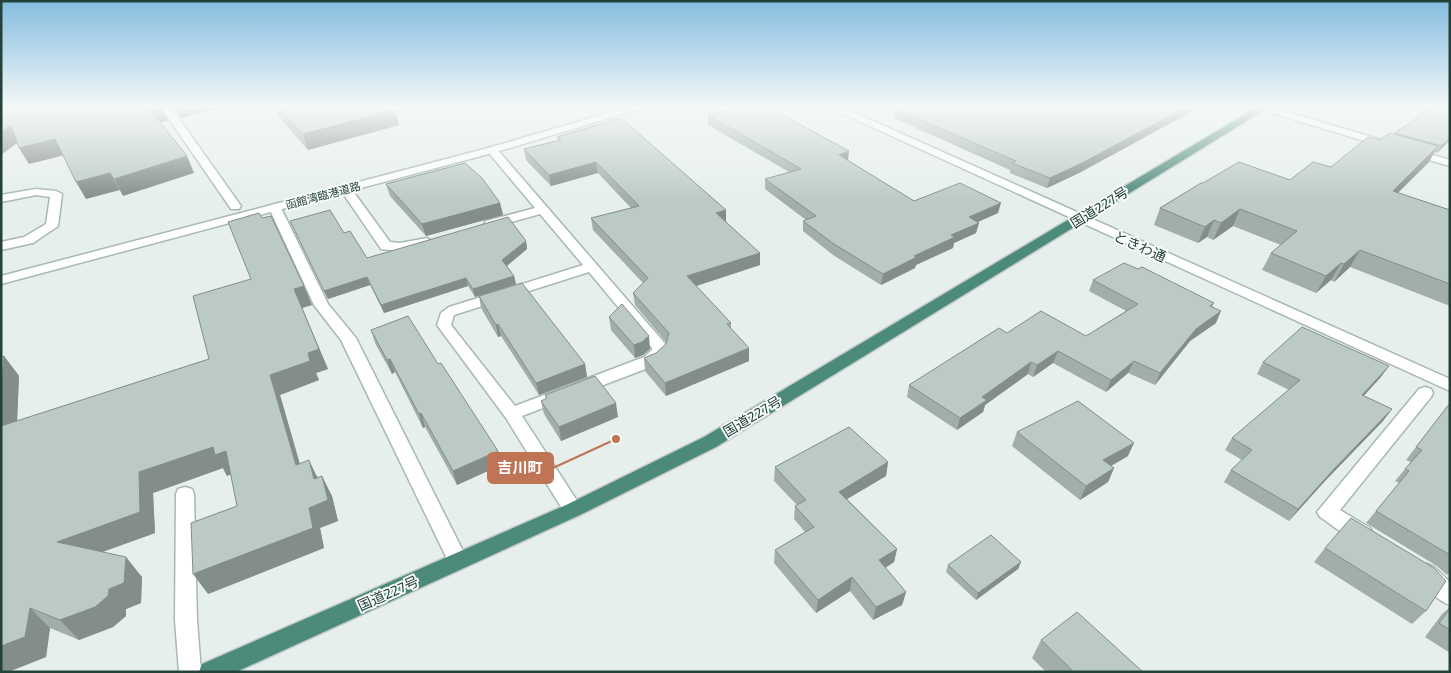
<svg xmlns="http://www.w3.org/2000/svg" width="1451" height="673" viewBox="0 0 1451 673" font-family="'Exo 2','Noto Sans JP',sans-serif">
<rect width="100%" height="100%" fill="#e6efeb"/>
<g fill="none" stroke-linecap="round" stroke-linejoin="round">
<defs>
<g id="service">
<polygon points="160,106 170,106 241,206 239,209 231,209"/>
<polygon points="36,189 56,191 62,194 58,226 33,243 1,250 1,242 24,237 46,224 50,197 36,195 1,202 1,195"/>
</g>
<g id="minor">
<polygon points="1249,106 1266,106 1389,142 1390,144 1389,146 1381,146"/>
<path d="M492,147L496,148L668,347L665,356L656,365L522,416L583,510L580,515L573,518L566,515L506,418L437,325L441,313L449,307L583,265L540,214L490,228L486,227L484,224L486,221L535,208L488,152L487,150L488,148ZM589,272L652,348V350L644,357L515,406L451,325L454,315Z"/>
<polygon points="1412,149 1450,160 1450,166 1408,154 1407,152"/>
<polygon points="346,186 350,187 390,242 400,243 427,238 433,242 432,245 400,251 381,249 340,189"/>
<polygon points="275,204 281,208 328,304 356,338 468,561 465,567 458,570 451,567 341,340 314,305 269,208"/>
<path d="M1425,387L1431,389L1433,393L1431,397L1340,510L1370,528L1373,534L1370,540C1354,545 1334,526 1320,517L1317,512L1419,389Z"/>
<polygon points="185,487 192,489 194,494 197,620 201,672 179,672 175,620 176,494 178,489"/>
<path d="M1427,564L1434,567L1450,582V605C1437,601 1423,585 1417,573L1420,567Z"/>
</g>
<g id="tertiary">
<polygon points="632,106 649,106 496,152 1,284 1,276 488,148"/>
<polygon points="826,106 840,106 1450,379 1450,391"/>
</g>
<polygon id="trunk" points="1259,106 1271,106 716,447 580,515 236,672 199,672 202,664 566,505 704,437"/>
</defs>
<use href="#service" stroke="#a8b8b2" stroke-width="3"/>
<use href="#minor" stroke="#a8b8b2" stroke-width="3"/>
<use href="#tertiary" stroke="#a8b8b2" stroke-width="3"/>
<use href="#trunk" stroke="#c2cac8" stroke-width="3"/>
<use href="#service" fill="#fff" fill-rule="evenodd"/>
<use href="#minor" fill="#fff" fill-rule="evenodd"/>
<use href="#tertiary" fill="#fff" fill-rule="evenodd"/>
<use href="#trunk" fill="#4c8a7c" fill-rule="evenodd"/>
</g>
<g fill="#a1aea9">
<polygon points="173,106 228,106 181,118"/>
<polygon points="274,106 390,106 399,125 308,150 277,115"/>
<polygon points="886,106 1202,106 1079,173 1047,188 1010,173 1010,170 894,118 895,110"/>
<polygon points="1411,106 1450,106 1450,140 1437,153 1434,152 1429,162 1398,193 1450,210 1450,306 1350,267 1334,282 1331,280 1316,293 1262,270 1271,253 1281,245 1233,226 1213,240 1207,237 1198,243 1154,225 1160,208 1203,183 1290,180 1331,167 1379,140 1395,134 1426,112 1410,107"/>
<polygon points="708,115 848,160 914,201 998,213 978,222 979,223 976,233 954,243 953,248 916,265 915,268 881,285 833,255 803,231 803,221 806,220 765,189 765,179 789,172 708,125"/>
<polygon points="557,137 726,221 760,265 696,286 731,323 731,329 749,361 666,396 645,371 644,358 656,353 666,344 666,342 635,305 633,293 643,283 593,230 591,218 631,208 598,173 551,186 526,160 524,149 558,140"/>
<polygon points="386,184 500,203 503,215 426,236 390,196"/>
<polygon points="290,221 344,233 367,258 526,241 527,249 507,266 514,276 516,284 475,297 468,286 384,313 370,285 328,299"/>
<polygon points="1138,269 1214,303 1212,307 1216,323 1190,341 1155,385 1128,373 1106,392 1053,363 1033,377 1028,374 985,405 983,412 957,430 907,397 909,385 1007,333 1086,336 1126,311 1089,291 1093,280"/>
<polygon points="193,296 312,305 302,308 328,369 316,373 319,380 280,395 300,464 318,477 332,496 338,521 320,528 324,548 208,594 237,506 231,474 227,476 223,468 153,493 155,533 103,552 142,577 141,603 126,609 126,616 113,627 79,640 50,628 46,657 8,672 1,672 4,356 19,376 17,421 209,359"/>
<polygon points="479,296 585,364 587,377 539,395 501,336 498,337 481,308"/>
<polygon points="609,317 650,349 643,355 635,358 611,330"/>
<polygon points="371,330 438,364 498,451 501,465 457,485 425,427 423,428 395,372 392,374 375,343"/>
<polygon points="1263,362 1389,366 1380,378 1364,396 1392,409 1383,421 1325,481 1289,521 1224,482 1231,470 1242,460 1225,450 1232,438 1289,390 1257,374"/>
<polygon points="545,395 618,417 561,441 544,414 541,401 546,399"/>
<polygon points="1450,403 1450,572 1447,575 1437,566 1366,523 1399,483 1395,481 1411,462 1406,460"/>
<polygon points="1017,432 1128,456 1111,466 1114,468 1108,482 1080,500 1012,446"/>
<polygon points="888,462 886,476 847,499 897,549 894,562 885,568 906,592 902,605 873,620 850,591 816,613 774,563 775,550 805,532 794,519 795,506 797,505 774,481 775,467"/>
<polygon points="1325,548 1426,611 1412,624 1314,562"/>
<polygon points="1021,562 1018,569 976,600 946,572 948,565"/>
<polygon points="1450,607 1450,653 1425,637 1442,614"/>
<polygon points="1041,640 1143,672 1046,672 1032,658"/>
</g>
<g fill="#838d89">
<polygon points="155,106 161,106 168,121 157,123 149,108"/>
<polygon points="175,106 228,106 181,118"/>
<polygon points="1188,106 1202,106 1079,173 1047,188 1050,178"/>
<polygon points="395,110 399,125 308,150 303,134"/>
<polygon points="11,125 20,141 1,155 1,132"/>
<polygon points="1450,138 1450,140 1437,153 1441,146"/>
<polygon points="55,139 65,155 29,164 19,148"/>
<polygon points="1438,146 1429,162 1383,207 1393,191"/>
<polygon points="849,151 848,161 839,155"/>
<polygon points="187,156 194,173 123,196 114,179"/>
<polygon points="596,162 598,173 551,186 549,175"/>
<polygon points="110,173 120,190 86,199 76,182"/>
<polygon points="500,203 503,215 426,236 422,224"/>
<polygon points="1001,203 998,213 966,227 969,217"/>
<polygon points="1240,209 1233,226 1213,240 1221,223"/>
<polygon points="726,210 726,222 716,213"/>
<polygon points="1214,220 1207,237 1198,243 1205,227"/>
<polygon points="979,223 976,233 954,243 953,248 916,265 915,268 881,285 883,274 951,235"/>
<polygon points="526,241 527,249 504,268 502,260"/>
<polygon points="1360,250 1350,267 1334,282 1344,264"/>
<polygon points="760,253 760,265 687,289 687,276"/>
<polygon points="1341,263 1331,280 1316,293 1326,276"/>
<polygon points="514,276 516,284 475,297 473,289"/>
<polygon points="367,277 370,285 328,299 324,291"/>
<polygon points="466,278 468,286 384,313 381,305"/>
<polygon points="304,286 312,305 302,308 328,369 316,373 319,380 280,395 306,486 296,465 270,375 308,353 294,289"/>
<polygon points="1221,311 1216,323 1190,341 1155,385 1160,373 1196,329"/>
<polygon points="498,324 501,336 498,337 496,325"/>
<polygon points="649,336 650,349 643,355 635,358 634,345"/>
<polygon points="749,348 749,361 666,396 665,383"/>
<polygon points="1058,351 1053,363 1033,377 1037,365"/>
<polygon points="4,356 19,376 16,447 1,429 1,393"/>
<polygon points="390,359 395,372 392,374 387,360"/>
<polygon points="1134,361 1128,373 1106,392 1111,380"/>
<polygon points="1031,362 1028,374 985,405 983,412 957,430 960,418 982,397"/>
<polygon points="585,364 587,377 539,395 536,383"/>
<polygon points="1389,366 1380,378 1354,406 1362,395"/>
<polygon points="616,403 618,417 561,441 559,427"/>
<polygon points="1392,409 1383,421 1325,481 1289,521 1298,509 1334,469"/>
<polygon points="421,413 425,427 423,428 419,414"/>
<polygon points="1134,443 1128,456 1097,474 1103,460"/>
<polygon points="213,447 226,451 238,471 227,476 223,468 153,493 155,533 74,562 57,542 139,472"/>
<polygon points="498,451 501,465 457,485 453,471"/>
<polygon points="309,460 319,481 314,479"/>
<polygon points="888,462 886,476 837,505 839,492"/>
<polygon points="1114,468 1108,482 1080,500 1086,486"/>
<polygon points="322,476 332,496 338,521 320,528 324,548 208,594 193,574 309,508"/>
<polygon points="897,549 894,562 876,574 879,560"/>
<polygon points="126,557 142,577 141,603 126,609 126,616 113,627 79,640 60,620 109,589"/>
<polygon points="1021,562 1018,569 976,600 978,593"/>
<polygon points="852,577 850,591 816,613 818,600"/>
<polygon points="906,592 902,605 873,620 876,607"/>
<polygon points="30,608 50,628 46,657 8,672 1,672 1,646"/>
</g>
<g fill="#bbcac4" stroke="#838d89">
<polygon points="1,106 155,106 149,108 187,156 114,179 110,173 76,182 55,139 19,148 11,125 1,132"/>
<polygon points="277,106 390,106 395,110 303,134"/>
<polygon points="740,106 766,106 849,151 839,155 914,201 960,183 1001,203 969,217 979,223 951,235 955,237 914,256 917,257 883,274 834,244 803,221 816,216 765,179 801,169 708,115"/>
<polygon points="903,106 1019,106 1024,109 1028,106 1188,106 1082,163 1050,178 1012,163 1016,161 895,109"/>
<polygon points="1434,106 1450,106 1450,138 1441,146 1395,133"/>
<polygon points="621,118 726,210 716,213 760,253 687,276 731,323 727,324 749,348 665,383 644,358 656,353 666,344 669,333 633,293 648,278 591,218 639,206 596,162 549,175 524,149 561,140 557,137"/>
<polygon points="1390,133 1438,146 1393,191 1450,210 1450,284 1360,250 1344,264 1341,263 1326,276 1271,253 1297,231 1240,209 1221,223 1214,220 1205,227 1160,208 1201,183 1203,183 1239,162 1290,180 1313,162 1331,167 1368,137 1379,140"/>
<polygon points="465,163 482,178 500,203 422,224 386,184"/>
<polygon points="330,210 344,233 350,231 367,258 508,217 526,241 502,260 514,276 473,289 466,278 381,305 367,277 324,291 290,221"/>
<polygon points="259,213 262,218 271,216 304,286 294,289 319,349 308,353 310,361 270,375 296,465 309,460 314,479 322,476 328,500 309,508 313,528 193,574 191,523 237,506 226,451 215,455 213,447 139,472 140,512 57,542 126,557 124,583 109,589 108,596 95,607 60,620 30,608 25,637 1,646 1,426 209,359 193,296 251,279 228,222"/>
<polygon points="1124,263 1138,269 1142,267 1214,303 1210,306 1221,311 1196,329 1160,373 1134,361 1111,380 1058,351 1037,365 1031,362 982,397 987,400 960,418 909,385 999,328 1007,333 1041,311 1086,336 1138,304 1093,280"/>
<polygon points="522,283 585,364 536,383 498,324 496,325 479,296"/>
<polygon points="622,304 649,336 642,342 634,345 609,317"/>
<polygon points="408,316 438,364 441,363 498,451 453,471 421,413 419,414 390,359 387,360 371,330"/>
<polygon points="1302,327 1389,366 1362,395 1392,409 1334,469 1298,509 1231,470 1252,450 1232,438 1300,380 1263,362"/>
<polygon points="4,356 1,393 1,357"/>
<polygon points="595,376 616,403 559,427 541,401 547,398 545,395"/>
<polygon points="1078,401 1134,443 1103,460 1114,468 1086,486 1017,432"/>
<polygon points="1450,403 1450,555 1376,511 1409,471 1405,469 1422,450 1416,447"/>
<polygon points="849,427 888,462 839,492 897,549 879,560 906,592 876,607 852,577 818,600 775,550 814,527 795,506 806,500 775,467"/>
<polygon points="1351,518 1434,568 1446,581 1426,611 1325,548"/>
<polygon points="991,535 1021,562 978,593 948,565"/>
<polygon points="1450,609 1450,630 1439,623"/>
<polygon points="1077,612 1143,672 1074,672 1041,640"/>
</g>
<linearGradient id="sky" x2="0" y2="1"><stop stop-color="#84bce0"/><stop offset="0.53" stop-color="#f4f8f6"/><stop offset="1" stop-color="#f4f8f6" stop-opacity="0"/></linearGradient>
<rect width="1451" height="201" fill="url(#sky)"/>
<g text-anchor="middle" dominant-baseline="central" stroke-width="4" stroke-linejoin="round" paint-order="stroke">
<g font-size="11" fill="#24423a" stroke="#f7fbf9">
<text transform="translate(323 195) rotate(-15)">函館湾臨港道路</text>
</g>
<g font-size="14" fill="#24423a" stroke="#f7fbf9">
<text transform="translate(1099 207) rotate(-32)">国道227号</text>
<text transform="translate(1140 246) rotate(24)">ときわ通</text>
<text transform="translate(752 416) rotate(-31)">国道227号</text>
<text transform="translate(388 593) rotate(-24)">国道227号</text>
</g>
</g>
<path fill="none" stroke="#c07456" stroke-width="2" d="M616 439L553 468"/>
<circle fill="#c07456" stroke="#f7fbf9" stroke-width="2" cx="616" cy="439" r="5"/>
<rect fill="#c07456" stroke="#c07456" stroke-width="2" x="488" y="453" width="65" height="30" rx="5"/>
<g font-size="15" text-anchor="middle" font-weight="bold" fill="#fff">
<text x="520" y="473">吉川町</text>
</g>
<rect width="1451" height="673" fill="none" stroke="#24423a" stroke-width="5"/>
</svg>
